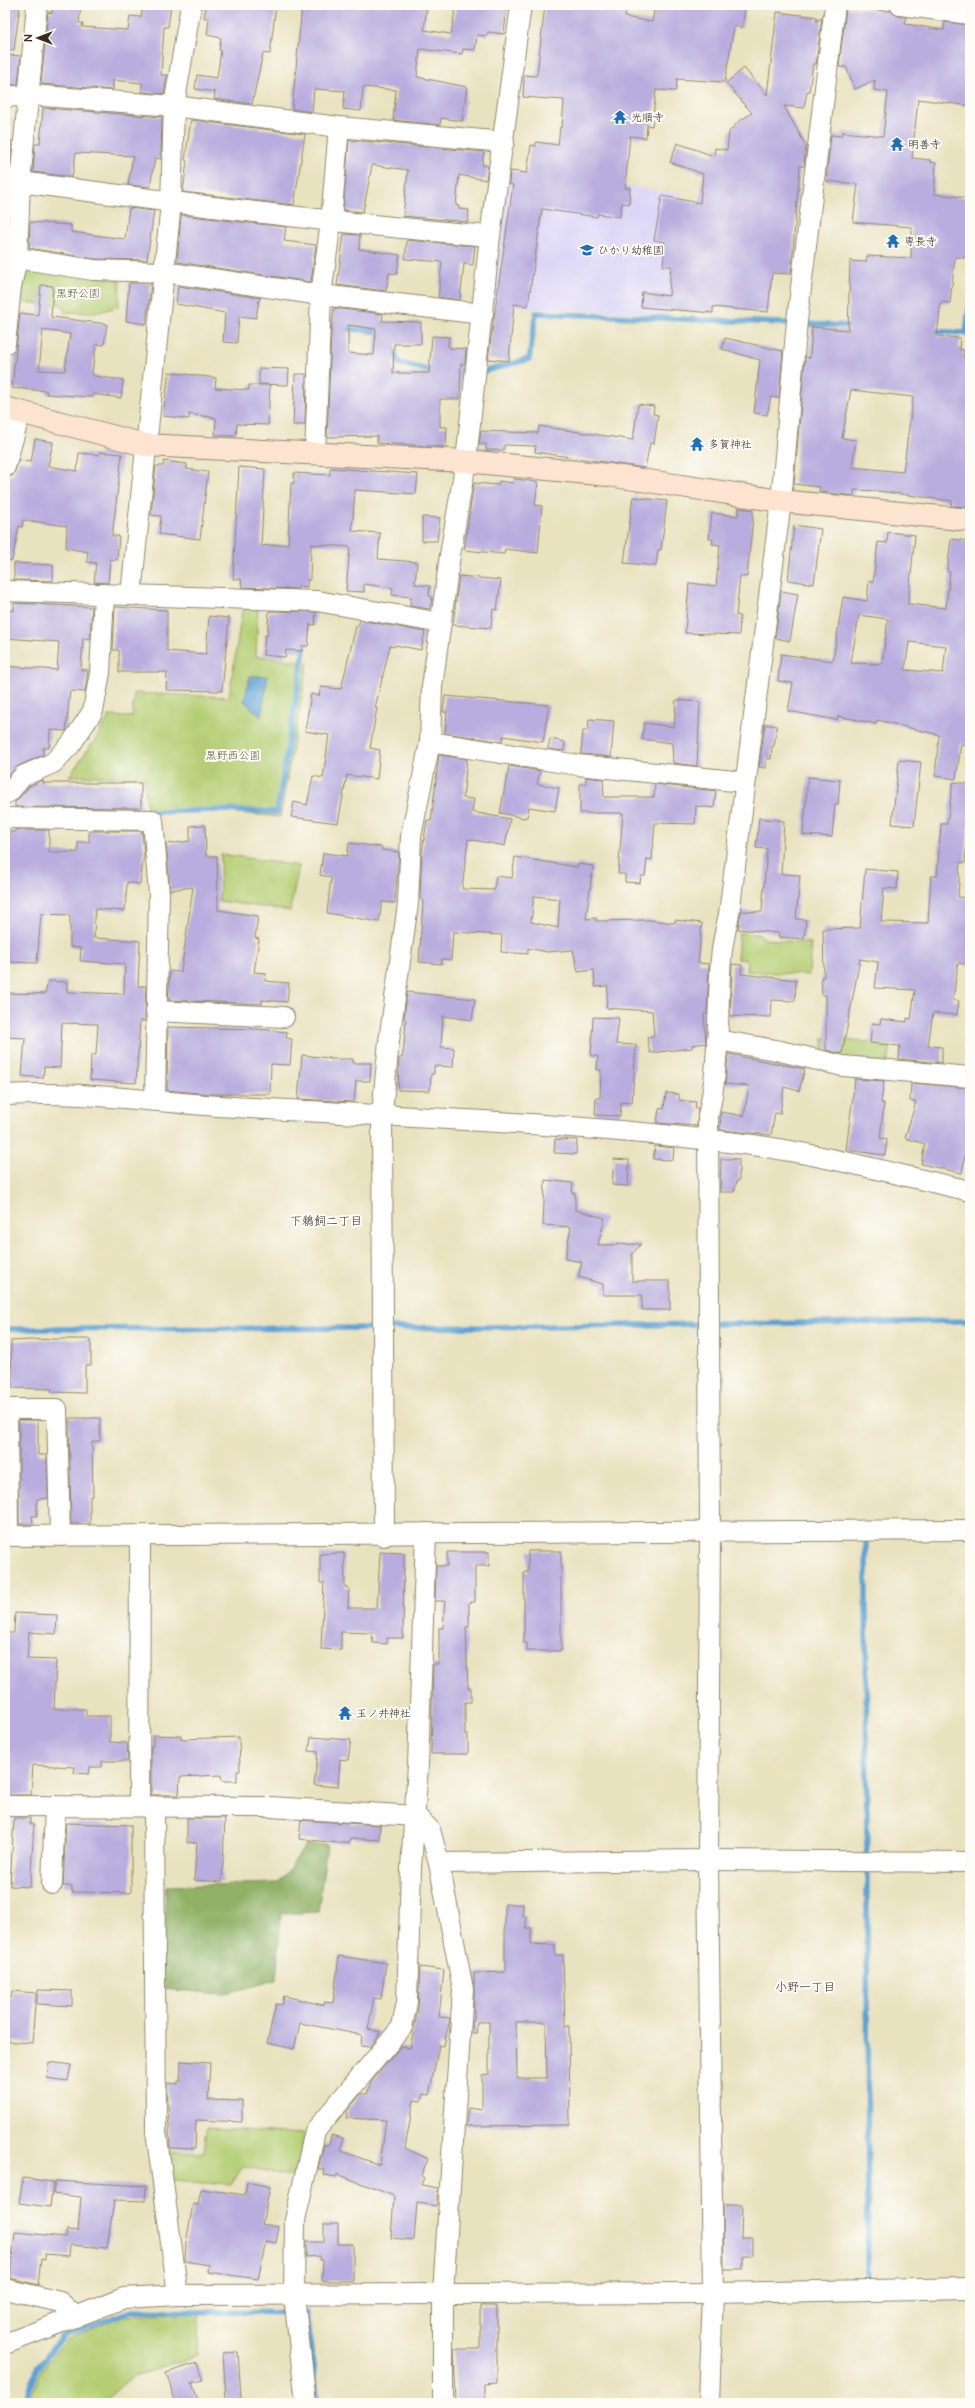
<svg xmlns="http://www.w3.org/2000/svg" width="975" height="2408" viewBox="0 0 975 2408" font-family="'Architects Daughter','Klee One',sans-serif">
<rect width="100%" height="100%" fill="#fdfcf7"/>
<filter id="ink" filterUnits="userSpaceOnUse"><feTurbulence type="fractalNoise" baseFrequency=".025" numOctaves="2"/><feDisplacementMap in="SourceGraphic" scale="8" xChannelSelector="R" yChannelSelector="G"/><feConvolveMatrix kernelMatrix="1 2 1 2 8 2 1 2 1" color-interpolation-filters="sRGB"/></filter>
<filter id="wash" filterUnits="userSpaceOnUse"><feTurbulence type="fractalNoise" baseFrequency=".012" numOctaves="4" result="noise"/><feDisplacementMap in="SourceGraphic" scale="16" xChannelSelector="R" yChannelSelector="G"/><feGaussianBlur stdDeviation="0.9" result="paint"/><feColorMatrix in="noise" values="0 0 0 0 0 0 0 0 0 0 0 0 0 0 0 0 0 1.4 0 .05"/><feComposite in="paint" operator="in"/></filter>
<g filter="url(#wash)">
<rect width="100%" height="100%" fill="#e9e2bf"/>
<polygon fill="#dbd6f7" points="508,171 683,194 666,314 492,306"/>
<g fill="#b5ce74" stroke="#787c49">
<polygon points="22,264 120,280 119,306 97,313 65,312 62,305 16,302"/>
<polygon points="243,604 258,606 256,656 308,662 280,817 205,810 147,810 144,777 69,776 97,737 109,716 132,717 134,693 229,697"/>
<polygon points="221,854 299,866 290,911 219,901"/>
<polygon points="739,933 760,934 765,939 811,943 809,975 746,971 747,960 737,959"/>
<polygon points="823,1038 891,1044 888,1062 823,1057"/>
<polygon points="207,2128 304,2134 299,2178 243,2166 231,2185 171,2181 167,2151 204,2152"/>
<polygon points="199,2313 198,2355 133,2377 101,2403 29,2403 41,2371 65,2340 124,2316"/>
</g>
<polygon fill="#90b166" stroke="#666e42" points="306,1845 327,1845 318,1912 281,1914 276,1980 224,1994 162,1989 166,1886 279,1883"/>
<polygon fill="#5fa0d2" stroke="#4d6578" points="250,676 268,676 261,717 244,701"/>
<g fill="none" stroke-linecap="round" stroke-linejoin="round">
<g stroke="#5fa0d2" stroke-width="5.5">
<polyline points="323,326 382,332"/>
<polyline points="932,331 966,333 970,300"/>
<polyline points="391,344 399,363 427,370 437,370"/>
<polyline points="454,370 485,371 529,359 536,313 855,326"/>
<polyline points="154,812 221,810 277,812 306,639"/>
<polyline points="5,1329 391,1328 970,1321"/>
<polyline points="866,1543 868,2280"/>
<polyline points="25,2403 37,2370 62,2336 132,2311 306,2313 318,2403"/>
</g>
</g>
<g id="blocks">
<g fill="#b8adde" fill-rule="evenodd">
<polygon points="5,5 20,5 14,50 5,50"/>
<polygon points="52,5 81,5 79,23 83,23 82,27 128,30 130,16 141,17 143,5 171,5 168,27 164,27 161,75 167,75 164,94 142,92 142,83 113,80 113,90 41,84 48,12 52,13"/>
<polygon points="206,5 276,5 270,54 263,53 252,104 214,99 215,92 195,89 197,75 217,78 221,50 219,50 221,38 207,35 209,18 204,18"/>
<polygon points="302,5 427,5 424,30 451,34 456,5 507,5 504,34 488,32 487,36 477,35 475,50 463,49 462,54 420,49 417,77 467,87 462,121 441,118 440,125 393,120 396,90 363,87 361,111 343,109 345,91 314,89 312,112 292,109"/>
<polygon points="545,5 627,5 625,17 652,22 655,5 746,5 742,28 734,26 725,82 677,79 676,91 656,90 652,126 647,125 646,138 630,136 625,188 630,188 629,204 622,203 620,217 598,214 597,217 542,209 528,306 514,304 509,361 488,359 513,185 509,184 510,171 527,173 531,145 536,146 536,142 558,145 560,127 562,127 564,100 523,97 524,75 536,76 537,74"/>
<path d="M846,8L891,11L898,16L906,17L905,24L944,30L945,22L970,25V106L918,99L912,158L930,160V162L936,163L934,194L970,198L969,258L955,257L950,303L941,302L937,336L960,338L959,349L964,350L963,356L970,357V507L951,506L952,501L878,491L854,490V496L819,492L820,487L794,484L805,357L810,358L812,327L848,330L850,261L866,262L867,256L911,258L912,227L853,222L858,184L826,181L831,135L841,136L842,132L883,136L888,92L874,90L875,80L855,89L846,67H839ZM851,390L913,397L903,472L852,467L856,440L842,438Z"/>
<polygon points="777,12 817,17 816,21 822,18 816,64 813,64 809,92 807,91 804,108 784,106 806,146 804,166 800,166 791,274 772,273 768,312 713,307 713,313 641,307 642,292 669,296 671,266 663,266 665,242 654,240 662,196 700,203 703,174 670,162 677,143 714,156 715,148 727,150 729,132 738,122 752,113 726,83 744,68 767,95"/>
<polygon points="5,55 21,56 18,84 5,85"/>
<polygon points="43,108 162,117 161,159 155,158 150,187 128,185 133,156 76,153 72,177 33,172 35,144 40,144"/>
<polygon points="191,120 305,134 294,205 183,192 187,161 185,160"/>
<polygon points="349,140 484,152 482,165 488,166 486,180 459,175 456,206 459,206 459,209 469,210 468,222 403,216 408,170 372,165 363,212 343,210"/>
<polygon points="5,141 12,141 10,167 5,167"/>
<polygon points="129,208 154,211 147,260 94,259 29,248 30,222 71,225 71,232 125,239"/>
<polygon points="181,215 286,227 284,241 316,245 311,282 177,262"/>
<polygon points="344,234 360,235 359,249 400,255 397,274 389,273 386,291 337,285"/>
<polygon points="407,240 475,246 473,265 464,264 460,300 438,297 442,262 405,259"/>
<polygon points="129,283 151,283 146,324 126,321"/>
<path d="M41,285L53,286L51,317L107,324L104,345L96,344L92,373L94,376L123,380L121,398L93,394V397L46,394L47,391L12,388L20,313L38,315ZM43,330L70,334L65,371L39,370Z"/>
<polygon points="178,286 261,298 259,300 256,318 239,316 237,343 223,342 225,313 176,304"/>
<path d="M334,308L383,314L382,321L421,322V344H394L393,373H429L432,336L449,337L448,346L450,348L466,349L465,364H461L460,399H440V427H447L446,447L377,443V436L327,437L331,333ZM348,325L376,329L374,355L348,353Z"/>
<polygon points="725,338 783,351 779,398 771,397 767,415 754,413 760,360 722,349"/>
<polygon points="259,368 289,369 288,385 259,384"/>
<polygon points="169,372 216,378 215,388 249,390 249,385 270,385 268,425 237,424 236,436 215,435 216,418 189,414 189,419 163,416"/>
<polygon points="295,374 306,374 305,425 293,425"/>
<polygon points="638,404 654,406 653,414 658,415 654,444 650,443 645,468 535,452 536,446 504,445 504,450 486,450 486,444 479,444 481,431 538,433 539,426 633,440"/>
<polygon points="35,439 53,442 48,466 77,471 79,453 99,455 99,452 122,454 112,536 119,536 117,560 110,559 108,583 94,582 96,563 87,562 88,552 66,548 67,526 23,520 22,527 19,526 12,561 5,560 7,478 13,475 19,460 31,462"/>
<polygon points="164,461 187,464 187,469 208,472 200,539 159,534 161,516 151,515 156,466 163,466"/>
<polygon points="239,467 265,469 261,546 288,544 291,483 294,483 294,473 330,475 330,468 418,474 416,494 355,490 352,531 380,533 378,559 417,562 415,584 430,586 429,596 432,597 430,609 410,606 411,597 392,595 393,588 364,584 364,592 346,591 350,547 311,544 310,580 307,580 307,587 298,586 298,589 242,587 241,579 233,579"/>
<polygon points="514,479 538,482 535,505 542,506 538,553 505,549 504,554 464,550 474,483 498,485 499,481 513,483"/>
<polygon points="633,497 667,501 661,550 658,550 656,566 624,563"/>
<polygon points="739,508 753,510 753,518 747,577 740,576 736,615 740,616 739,635 685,633 689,583 716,586 720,545 712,544 713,539 709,539 712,513 738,516"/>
<polygon points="422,517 440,518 437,541 422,541"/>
<polygon points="794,525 821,529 814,584 788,580"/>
<path d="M888,532L915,535L908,604L946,608L950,572H947L951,539L970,541V746L961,744L956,779L935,776L939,735L877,720L876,724L838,716L837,720L788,711L793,683L778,681L781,654L833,661L843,597L867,601L869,581L873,582L878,542L887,543ZM859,615L888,619L882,664L851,663ZM909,642L946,646L943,673L905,670Z"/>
<polygon points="14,563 53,565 53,581 14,580"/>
<polygon points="459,576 501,580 497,610 493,609 491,628 453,625"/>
<polygon points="781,591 798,594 790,641 775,638"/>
<polygon points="14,603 92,607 90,639 83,638 81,670 88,670 85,692 70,691 66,731 50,730 49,748 43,748 43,755 18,766 5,779 5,666 57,670 59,642 5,638 5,610 14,611"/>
<polygon points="115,607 167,610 167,651 206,654 209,616 229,618 222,691 166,690 167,672 119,672 119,650 113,650"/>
<polygon points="269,611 316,612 315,625 310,624 308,646 302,646 302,651 286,650 285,657 263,655 265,635 267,636"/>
<polygon points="360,620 425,632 421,650 395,645 394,647 390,646 375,708 377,708 370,748 380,750 377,779 347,775 338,823 291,817 294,802 307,805 313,776 323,778 329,735 305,731 311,694 319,696 321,687 341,689 356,626 358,626"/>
<polygon points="445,696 549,705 543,742 503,736 502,742 445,733 447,712 443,712"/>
<polygon points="676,700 700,702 697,766 673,763 672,743 642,739 644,723 674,727"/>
<polygon points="589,719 614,721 611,757 581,754 583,731 588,731"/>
<polygon points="765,724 777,726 774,746 772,746 771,759 767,758 766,768 759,767"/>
<polygon points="550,739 565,742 564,751 548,749"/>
<path d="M439,755L467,759L463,798L474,799L472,812L510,819L505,846L468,839L462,889L494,890L496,876L512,878L515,857L577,867L578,864L593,866L586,919L596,918V921L649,920L675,923V920L702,923L698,963L709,964L707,1014H704L706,1043L692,1045V1048L650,1053L647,1037L654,1036L652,1011L606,1008L608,986L595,987L594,970L578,972L573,950L547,952L528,948V954L501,952L502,935L453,932L451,960L442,959V964L419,962L423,902L420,898L422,852L427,820L431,821ZM534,896L560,899L558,928L531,922Z"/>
<polygon points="899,760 921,762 914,826 892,824"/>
<polygon points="509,766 540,771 537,784 559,788 555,811 529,807 527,817 524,818 500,813"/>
<polygon points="586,777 603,779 604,797 654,797 655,784 716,791 714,808 696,806 695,824 655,823 652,860 647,859 645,876 641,876 640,883 625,882 625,874 618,874 623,813 580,813 580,784 586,784"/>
<polygon points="808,777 840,780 838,804 835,804 832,837 803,835"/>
<polygon points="43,780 43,783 141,783 141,808 15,807 15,802 30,786"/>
<polygon points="953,782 970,784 970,810 965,863 960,862 958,897 970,898 970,954 969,965 958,963 953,1000 959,1001 957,1015 933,1013 928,1046 942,1047 942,1063 899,1059 900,1046 870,1043 872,1023 880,1024 881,1019 907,1022 907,1018 911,1019 915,990 875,988 878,962 860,959 842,1054 826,1050 826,995 822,995 821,977 824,977 823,929 860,928 865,869 898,872 897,889 884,888 881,922 928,923 931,876 937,876 941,824 947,824"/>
<polygon points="759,818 784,821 781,874 800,875 796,919 806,920 804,939 778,937 779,933 738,929 741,911 762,912 767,849 756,848"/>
<polygon points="205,825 206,856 217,856 218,910 258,916 255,938 259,939 254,972 266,973 265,981 289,983 287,1002 262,1000 262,1004 168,1000 170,971 181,972 193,887 170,890 166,844 190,841 190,826"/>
<polygon points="15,830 49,830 49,852 78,852 78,842 89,842 89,831 142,831 144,854 140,884 127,882 125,911 95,909 94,938 140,941 138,986 146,986 145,1021 140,1021 136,1083 90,1080 91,1055 96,1055 98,1024 62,1023 60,1068 44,1067 43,1078 22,1076 25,1038 5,1037 5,993 45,994 48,981 67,982 67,992 124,994 125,964 80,961 81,948 70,947 70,915 41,914 37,963 5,962 5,832 15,832"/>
<polygon points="349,843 382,847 382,850 399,852 395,903 382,902 379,922 327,913 331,877 320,875 323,853 347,856"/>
<polygon points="732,964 742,965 741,974 796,980 795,1001 772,1000 771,1017 730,1016"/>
<polygon points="407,992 475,999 472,1020 443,1016 441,1047 454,1048 453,1067 434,1066 434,1074 431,1074 430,1091 398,1090 399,1058 402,1058 404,1046 406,1020 404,1019"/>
<polygon points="593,1017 619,1018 616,1044 636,1045 632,1103 621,1102 620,1116 595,1115 596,1098 600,1098 601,1070 597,1070 598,1056 591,1056"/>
<polygon points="168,1027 259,1029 287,1032 286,1038 292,1039 290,1065 271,1064 270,1094 210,1094 167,1090"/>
<polygon points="728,1054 805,1069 799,1091 784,1087 780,1114 775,1113 771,1135 720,1130 721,1112 744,1116 749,1086 725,1084"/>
<polygon points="302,1055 329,1058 329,1059 353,1059 353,1063 371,1063 370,1081 356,1081 354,1102 298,1099"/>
<polygon points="855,1079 884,1081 881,1103 884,1103 880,1138 887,1139 885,1155 846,1150"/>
<polygon points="911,1083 970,1088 970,1124 962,1173 921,1164 925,1144 905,1138 916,1102 910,1101"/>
<polygon points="666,1093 679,1094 679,1100 696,1102 695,1108 698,1108 697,1126 657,1123 659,1108 664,1109"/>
<polygon points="555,1139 577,1140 576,1154 554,1153"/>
<polygon points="655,1146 674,1148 673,1160 653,1159"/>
<polygon points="614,1159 629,1160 628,1186 612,1185"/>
<polygon points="721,1159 739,1159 739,1181 737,1181 734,1192 720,1192"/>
<polygon points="545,1180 573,1183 572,1193 575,1193 575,1210 605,1218 598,1245 641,1244 632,1254 632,1281 670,1281 670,1310 642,1310 642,1295 603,1295 603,1284 578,1277 582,1262 565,1259 571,1227 543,1225"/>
<polygon points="53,1339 91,1339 91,1365 85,1365 85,1393 52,1392 52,1389 12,1388 11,1341"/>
<polygon points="69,1418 100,1418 100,1441 92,1442 93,1496 90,1496 90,1524 71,1524"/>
<polygon points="19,1420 38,1420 38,1455 47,1455 48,1498 37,1499 37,1516 32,1516 33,1524 19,1524"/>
<polygon points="528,1551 561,1551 561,1651 527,1651 527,1643 524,1643 524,1572 528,1572"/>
<polygon points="380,1552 404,1553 403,1638 387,1638 387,1644 373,1643 372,1633 341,1632 341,1650 321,1649 324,1583 320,1583 320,1554 344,1553 345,1587 349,1588 348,1608 377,1608"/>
<polygon points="447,1552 489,1552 489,1566 475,1566 475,1602 469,1602 469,1627 466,1627 468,1688 471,1688 471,1702 465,1702 465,1735 468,1735 468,1754 431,1754 433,1664 439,1664 439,1628 443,1628 445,1601 435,1601 436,1566 447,1566"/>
<polygon points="15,1613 57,1615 56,1634 29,1632 27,1659 56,1660 54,1709 86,1709 86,1716 110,1716 110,1742 127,1743 128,1761 102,1761 102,1767 90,1767 89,1774 74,1773 75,1767 33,1765 31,1795 5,1795 5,1633 14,1633"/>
<polygon points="153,1735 181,1736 181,1739 239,1737 240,1771 237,1771 237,1781 222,1781 221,1775 180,1777 179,1795 151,1795 151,1746 153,1746"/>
<polygon points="311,1737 351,1740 348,1760 340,1759 338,1787 314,1785 318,1752 309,1751"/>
<polygon points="14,1818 30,1818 30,1824 34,1824 30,1887 10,1886"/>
<polygon points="187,1818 225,1818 222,1882 194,1880 197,1842 187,1843"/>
<polygon points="301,1820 380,1825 379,1840 350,1838 349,1843 339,1843 299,1839"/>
<polygon points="66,1823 131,1825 131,1893 72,1892 72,1886 63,1886"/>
<path d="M505,1904H523V1916H526V1928H531V1944L555,1945V1955H563L565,2026H569L570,2125L466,2126L468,2108L482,2110V2075L489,2074V2022H477L476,2034H472V2021H474V1973L505,1972ZM516,2022H546L547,2078H517Z"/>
<polygon points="339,1956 386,1963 381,1999 374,1998 368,2029 380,2032 378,2037 370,2047 361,2046 362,2035 300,2023 294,2049 267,2043 276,2004 282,2005 284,1996 323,2005 324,2002 333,2003"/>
<polygon points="420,1967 444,1970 439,2017 450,2018 444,2046 439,2045 429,2095 423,2094 421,2101 414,2100 405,2148 428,2159 421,2176 424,2178 421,2185 438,2188 436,2206 417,2203 414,2240 391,2238 394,2196 337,2174 337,2177 323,2175 324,2170 318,2169 324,2145 329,2145 331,2135 343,2138 341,2151 380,2165 386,2120 346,2118 347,2111 361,2094 367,2094 371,2082 401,2046 410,2048 418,2009"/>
<polygon points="38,1990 72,1991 72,2006 37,2004"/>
<polygon points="12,1991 36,1993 32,2043 5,2041 8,1997 11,1998"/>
<polygon points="181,2061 210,2063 208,2100 242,2101 242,2122 196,2120 195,2149 170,2148 167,2083 178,2084 178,2081 180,2081"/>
<polygon points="49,2062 71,2065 68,2081 47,2078"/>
<polygon points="23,2178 53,2182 50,2207 19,2203"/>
<polygon points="55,2181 146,2186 145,2201 114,2200 107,2248 70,2245 69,2256 45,2254 45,2260 41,2259 38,2285 10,2278 15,2232 66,2237 67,2230 78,2231 81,2197 53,2194"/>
<polygon points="247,2182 270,2187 262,2224 279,2227 276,2243 266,2241 258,2279 208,2272 209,2265 185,2261 186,2243 193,2204 198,2205 201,2189 245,2195"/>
<polygon points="723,2204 742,2204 741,2238 752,2238 752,2256 743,2256 743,2270 724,2270"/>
<polygon points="324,2224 338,2224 338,2244 353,2244 353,2281 322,2281 323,2260 320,2260 320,2256 306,2257 306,2242 324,2242"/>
<polygon points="480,2306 497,2306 497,2383 485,2384 485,2403 456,2403 454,2349 480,2349"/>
<polygon points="238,2352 241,2398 226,2400 223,2353"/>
<polygon points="197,2363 203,2380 192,2383 199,2403 176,2403 166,2373"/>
</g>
</g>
</g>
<g filter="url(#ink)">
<use href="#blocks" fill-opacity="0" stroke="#92866e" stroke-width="1"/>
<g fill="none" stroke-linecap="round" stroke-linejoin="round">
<defs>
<g id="street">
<polyline points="900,5 970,14"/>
<polyline points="5,97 30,95 174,106 339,127 504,142"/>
<path d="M5,178L20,182C177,203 333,223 490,236"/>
<polyline points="17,258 93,270 164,272 321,295 483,314"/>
<polyline points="5,344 11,287 17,258 20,182 37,5"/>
<polyline points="315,454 321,295 331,221 339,127"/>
<polyline points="5,467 20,413"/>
<polyline points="5,591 317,601 441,623"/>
<polyline points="131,595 171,203 174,106 191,5"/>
<polyline points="430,742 578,765 744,782"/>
<polyline points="5,794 9,792 23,776 53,763 71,744 93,711 100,673 104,594"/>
<polyline points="5,818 153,820 159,894 155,1100"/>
<polyline points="156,1011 284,1017"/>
<polyline points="717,1040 776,1050 843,1066 970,1077"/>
<path d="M5,1095C81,1090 158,1103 234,1107C405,1117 576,1123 745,1144C821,1154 896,1174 970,1191"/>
<polyline points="5,1536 970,1530"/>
<polyline points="8,1536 7,1409 57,1409 60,1536"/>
<polyline points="384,1536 382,1114 389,1041 408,904 411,836 430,742 432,687 450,555 466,461 490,236 521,5"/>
<polyline points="5,1806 270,1807 416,1816 430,1830 439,1863 463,1989 443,2293 443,2403"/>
<polyline points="139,1806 140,1536"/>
<polyline points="154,1806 156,2131 178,2295"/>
<polyline points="439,1863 708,1860 970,1862"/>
<polyline points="52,1884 55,1806"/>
<polyline points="5,2289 60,2302 76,2317"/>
<polyline points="5,2344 124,2298 178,2295 713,2293 970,2288"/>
<polyline points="306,2403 294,2295 295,2220 315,2131 402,2027 407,2002 411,1868 418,1765 426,1533"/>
<path d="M709,2403L713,2293L708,1860L710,1531L708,1116C720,1065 717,1011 721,959C722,944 726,928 729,914L781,501L797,321L835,5"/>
</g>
<polyline id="secondary" points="5,408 145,445 466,461 608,475 781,501 970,520"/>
</defs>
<use href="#street" stroke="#92866e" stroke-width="22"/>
<use href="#secondary" stroke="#92866e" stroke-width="24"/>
<use href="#street" stroke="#fff" stroke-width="20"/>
<use href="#secondary" stroke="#fde4d1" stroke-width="22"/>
</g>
</g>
<defs>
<symbol id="temple-bare" viewBox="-9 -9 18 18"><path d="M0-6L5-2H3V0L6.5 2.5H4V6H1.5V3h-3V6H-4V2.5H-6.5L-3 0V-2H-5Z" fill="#1f6fb2" stroke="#fdfcf7" stroke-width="2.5" paint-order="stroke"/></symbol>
<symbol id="school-bare" viewBox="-9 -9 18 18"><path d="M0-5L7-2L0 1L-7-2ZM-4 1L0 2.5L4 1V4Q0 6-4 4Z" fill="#1f6fb2" stroke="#fdfcf7" stroke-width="2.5" paint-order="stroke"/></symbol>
</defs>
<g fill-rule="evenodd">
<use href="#temple-bare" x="610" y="107" width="20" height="20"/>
<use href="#temple-bare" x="887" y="134" width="20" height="20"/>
<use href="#temple-bare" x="883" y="231" width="20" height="20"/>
<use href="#school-bare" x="577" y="240" width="20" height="20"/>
<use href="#temple-bare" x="687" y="434" width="20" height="20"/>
<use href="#temple-bare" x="335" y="1703" width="20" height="20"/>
</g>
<g text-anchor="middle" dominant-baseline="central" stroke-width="4" stroke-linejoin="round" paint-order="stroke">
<g font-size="11" fill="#3b2a1e" stroke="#fdfcf7" text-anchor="start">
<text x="631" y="117">光順寺</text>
<text x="908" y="144">明善寺</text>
<text x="904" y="241">専長寺</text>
<text x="598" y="250">ひかり幼稚園</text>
<text x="708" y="444">多賀神社</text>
<text x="356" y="1713">玉ノ井神社</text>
</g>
<g font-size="11" fill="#605b38" stroke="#fdfcf7">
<text x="78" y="293">黒野公園</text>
<text x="233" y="755">黒野西公園</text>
</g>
<g font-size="12" fill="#3b2a1e" stroke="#fdfcf7">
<text x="326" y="1221">下鵜飼二丁目</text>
<text x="805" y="1987">小野一丁目</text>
</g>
</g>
<rect width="975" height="2408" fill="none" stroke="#fdfcf7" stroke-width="20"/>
<g transform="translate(38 38) rotate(270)" stroke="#fdfcf7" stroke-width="3" paint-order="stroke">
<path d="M0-3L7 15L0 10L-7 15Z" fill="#3b2a1e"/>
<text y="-6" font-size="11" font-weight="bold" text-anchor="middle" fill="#3b2a1e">N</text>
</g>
</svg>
